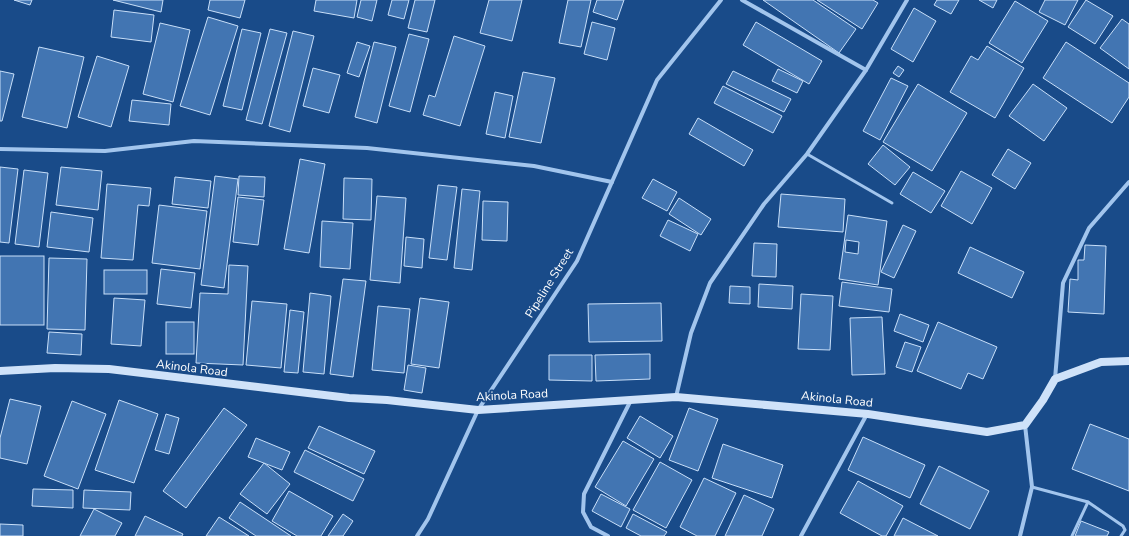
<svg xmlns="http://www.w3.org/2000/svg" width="1129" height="536" viewBox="0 0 1129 536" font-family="'Nunito Sans',sans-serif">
<rect width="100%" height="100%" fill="#194b89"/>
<g fill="#4275b2" stroke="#c8dff9" fill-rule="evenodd">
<polygon points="14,0 32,0 30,5"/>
<polygon points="113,0 163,0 161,12"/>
<polygon points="210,0 245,0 240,18 208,10"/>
<polygon points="316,0 357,0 354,18 314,11"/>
<polygon points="361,0 377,0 372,21 357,17"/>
<polygon points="392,0 409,0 404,19 388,15"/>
<polygon points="415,0 435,0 427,32 408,28"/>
<polygon points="489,0 522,0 512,41 480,33"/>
<polygon points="568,0 591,0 581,47 559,43"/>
<polygon points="597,0 624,0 617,20 593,12"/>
<polygon points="763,0 813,0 856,29 839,53"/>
<polygon points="817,0 873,0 878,3 862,29"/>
<polygon points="937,0 959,0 951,14 934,5"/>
<polygon points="979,0 997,0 993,8"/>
<polygon points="1045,0 1078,0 1065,25 1039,12"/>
<polygon points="1086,0 1113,16 1095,44 1068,27"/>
<polygon points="1015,1 1048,21 1022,63 989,43"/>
<polygon points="914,8 936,21 913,62 891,49"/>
<polygon points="114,10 154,15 151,42 111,37"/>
<polygon points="208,17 238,26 210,115 180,106"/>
<polygon points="1122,19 1129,24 1129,69 1100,48"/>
<polygon points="592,22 615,28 607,60 584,54"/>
<polygon points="756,22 822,61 809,84 743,45"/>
<polygon points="160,23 190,30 173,102 143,94"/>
<polygon points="242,29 261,33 242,110 223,106"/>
<polygon points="270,29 287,33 262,124 246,120"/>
<polygon points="293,31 314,36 290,132 269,126"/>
<polygon points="409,34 429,39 410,112 389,106"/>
<polygon points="454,36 485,46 460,126 423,115 429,95 435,97"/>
<polygon points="357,42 370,46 359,77 347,73"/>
<polygon points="374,42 396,47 377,123 355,117"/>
<polygon points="1066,42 1129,83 1129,97 1112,123 1043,78"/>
<polygon points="987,46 1024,68 995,118 950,92 971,56 978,60"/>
<polygon points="39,47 84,57 67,128 22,117"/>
<polygon points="97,56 129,66 111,127 78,117"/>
<polygon points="898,66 904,70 899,77 893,73"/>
<polygon points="313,68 340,75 329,113 303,106"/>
<polygon points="778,69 803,81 797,93 772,81"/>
<polygon points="0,71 14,74 2,121 0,121"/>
<polygon points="733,71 791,99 784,112 726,84"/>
<polygon points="523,72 555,78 541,143 509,137"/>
<polygon points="891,78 908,86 880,140 863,131"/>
<polygon points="918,84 967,113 932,171 883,142"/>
<polygon points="1033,84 1067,108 1044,141 1009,116"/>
<polygon points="723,86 782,116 773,133 714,103"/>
<polygon points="495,92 513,96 505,138 486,134"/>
<polygon points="132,100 171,104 169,125 129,121"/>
<polygon points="698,118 753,150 744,166 689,134"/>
<polygon points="883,145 910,167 895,185 868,164"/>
<polygon points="1008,149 1031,163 1015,189 992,175"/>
<polygon points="300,159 325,164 309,253 284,249"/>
<polygon points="0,167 18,169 9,243 0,242"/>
<polygon points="61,167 102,171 98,210 56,205"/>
<polygon points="24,170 48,173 39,247 15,244"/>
<polygon points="961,171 992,188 972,224 941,206"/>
<polygon points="913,172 945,191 931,213 900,194"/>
<polygon points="215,176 238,179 224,288 201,285"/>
<polygon points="239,176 265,177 264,197 238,195"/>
<polygon points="175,177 211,181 208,208 172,204"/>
<polygon points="344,178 372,179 371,220 343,219"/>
<polygon points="653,179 677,192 667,211 642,198"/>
<polygon points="107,184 151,188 149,206 138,205 133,260 101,258"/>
<polygon points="438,185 457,187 447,260 429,258"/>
<polygon points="462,189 480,191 472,270 454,268"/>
<polygon points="781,194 845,199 843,232 778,227"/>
<polygon points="377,196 406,198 400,283 370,280"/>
<polygon points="238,197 264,200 258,245 233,242"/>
<polygon points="679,198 711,219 701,235 669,214"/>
<polygon points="483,201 508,202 507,241 482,240"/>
<polygon points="159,205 207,211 200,269 152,263"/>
<polygon points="51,212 93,218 89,252 47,247"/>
<path d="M848,215L887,221L878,285L839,279ZM846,240L859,242L858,254L845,252Z"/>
<polygon points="668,220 698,234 690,251 660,236"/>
<polygon points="322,221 353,223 350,269 320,267"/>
<polygon points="903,225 916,231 894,278 881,272"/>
<polygon points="406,237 424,239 422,268 404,266"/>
<polygon points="754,243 777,244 776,277 752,276"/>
<polygon points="1085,245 1106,246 1104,314 1068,312 1070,279 1078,280 1078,260 1084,260"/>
<polygon points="970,247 1024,272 1012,298 958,273"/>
<rect x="0" y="256" width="44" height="69"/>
<polygon points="49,258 87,259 85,330 47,329"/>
<polygon points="229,265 248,266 243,365 196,363 200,293 228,294"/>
<polygon points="161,269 195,273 191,308 157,304"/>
<rect x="104" y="270" width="43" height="24"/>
<polygon points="343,279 366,281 353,377 330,374"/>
<polygon points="842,282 892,289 889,312 839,306"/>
<polygon points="759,284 793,286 792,309 758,307"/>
<polygon points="730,286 750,287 750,304 729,303"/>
<polygon points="310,293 331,296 324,374 303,372"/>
<polygon points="801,294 833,296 830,350 798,349"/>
<polygon points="114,298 145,300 141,346 111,344"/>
<polygon points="420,298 449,302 439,368 411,364"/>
<polygon points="252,301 287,304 281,368 246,365"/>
<polygon points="661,303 662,341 589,342 588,304"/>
<polygon points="378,306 410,309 404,373 372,370"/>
<polygon points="290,310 304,312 298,373 284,372"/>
<polygon points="900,314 929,325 923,342 894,331"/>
<polygon points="882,317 885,374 852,375 850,318"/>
<rect x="166" y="322" width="28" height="32"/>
<polygon points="938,322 997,347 983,379 968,373 961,389 917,371"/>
<polygon points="49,332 82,334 81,355 47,353"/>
<polygon points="905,342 921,347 912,372 896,367"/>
<polygon points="650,354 650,379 596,381 595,355"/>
<polygon points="549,355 592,355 592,381 549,380"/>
<polygon points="408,365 426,368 422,393 404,390"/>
<polygon points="10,399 41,406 27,464 0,458 0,438"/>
<polygon points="119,400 158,414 134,483 95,470"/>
<polygon points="72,401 106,414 78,489 44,476"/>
<polygon points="224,408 247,425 186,508 163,491"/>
<polygon points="689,408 718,419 698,471 669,460"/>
<polygon points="166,414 179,418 169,454 155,450"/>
<polygon points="640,416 673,436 660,458 627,438"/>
<polygon points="1090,424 1129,439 1129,491 1072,469"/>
<polygon points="319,426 375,451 364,474 308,448"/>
<polygon points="863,437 925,465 910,498 848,470"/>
<polygon points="256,438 290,452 282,470 248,457"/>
<polygon points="623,441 654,459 626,506 595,487"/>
<polygon points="723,444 783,465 772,498 712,478"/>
<polygon points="305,450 364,479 353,501 294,472"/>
<polygon points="660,462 692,480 666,528 633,510"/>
<polygon points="264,463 290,484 267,514 240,494"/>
<polygon points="939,466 989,491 970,529 920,504"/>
<polygon points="704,478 736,493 715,536 697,536 680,527"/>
<polygon points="858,481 903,506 886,536 882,536 840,513"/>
<polygon points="33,489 73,490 73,508 32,506"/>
<polygon points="84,490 131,492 130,510 83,508"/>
<polygon points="289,491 333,516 321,536 297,536 272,521"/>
<polygon points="601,494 630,509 621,527 592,511"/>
<polygon points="744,495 774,509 762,536 725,536"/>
<polygon points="240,502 291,536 256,536 229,518"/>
<polygon points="94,509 122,523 115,536 80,536"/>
<polygon points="343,514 353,521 343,536 328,536"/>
<polygon points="633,514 667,532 664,536 641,536 626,528"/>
<polygon points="145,516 183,534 182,536 135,536"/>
<polygon points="219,517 249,536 206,536"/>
<polygon points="903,518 938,536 894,536"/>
<polygon points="1081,521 1109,532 1107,536 1075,536"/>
<polygon points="0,524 23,525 23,536 0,536"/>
</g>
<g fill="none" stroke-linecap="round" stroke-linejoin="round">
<g stroke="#a2c5ed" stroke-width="3">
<polyline points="807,154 892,203"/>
<polyline points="1032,487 1088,502 1123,526 1125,530 1121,536"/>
<polyline points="1072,536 1088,502"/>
</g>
<g stroke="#a2c5ed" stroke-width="4">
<polyline points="742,0 866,70"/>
<polyline points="0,149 105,151 194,141 367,148 534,166 612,182"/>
<polyline points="1055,379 1063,283 1089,228 1129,182"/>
<polyline points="676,397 691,333 710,283 764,204 807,154 866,70 907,0"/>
<polyline points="417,536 428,519 478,410 577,261 657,80 721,0"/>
<polyline points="608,536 591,527 583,512 584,494 631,400"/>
<polyline points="801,536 867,414"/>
<polyline points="1020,536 1032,487 1025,425"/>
</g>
<polyline stroke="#cfe2f9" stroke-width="8" points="0,371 55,368 109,369 349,398 387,400 478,410 676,397 868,414 987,432 1025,425 1043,400 1055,379 1101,362 1129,361"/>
</g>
<g text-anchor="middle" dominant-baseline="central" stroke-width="4" stroke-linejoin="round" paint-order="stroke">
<g font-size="12" fill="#fff" stroke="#194b89">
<text transform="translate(549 283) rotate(-58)">Pipeline Street</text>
<text transform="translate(192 368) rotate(7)">Akinola Road</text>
<text transform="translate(512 395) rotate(-3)">Akinola Road</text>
<text transform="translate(837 399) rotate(6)">Akinola Road</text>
</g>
</g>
</svg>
